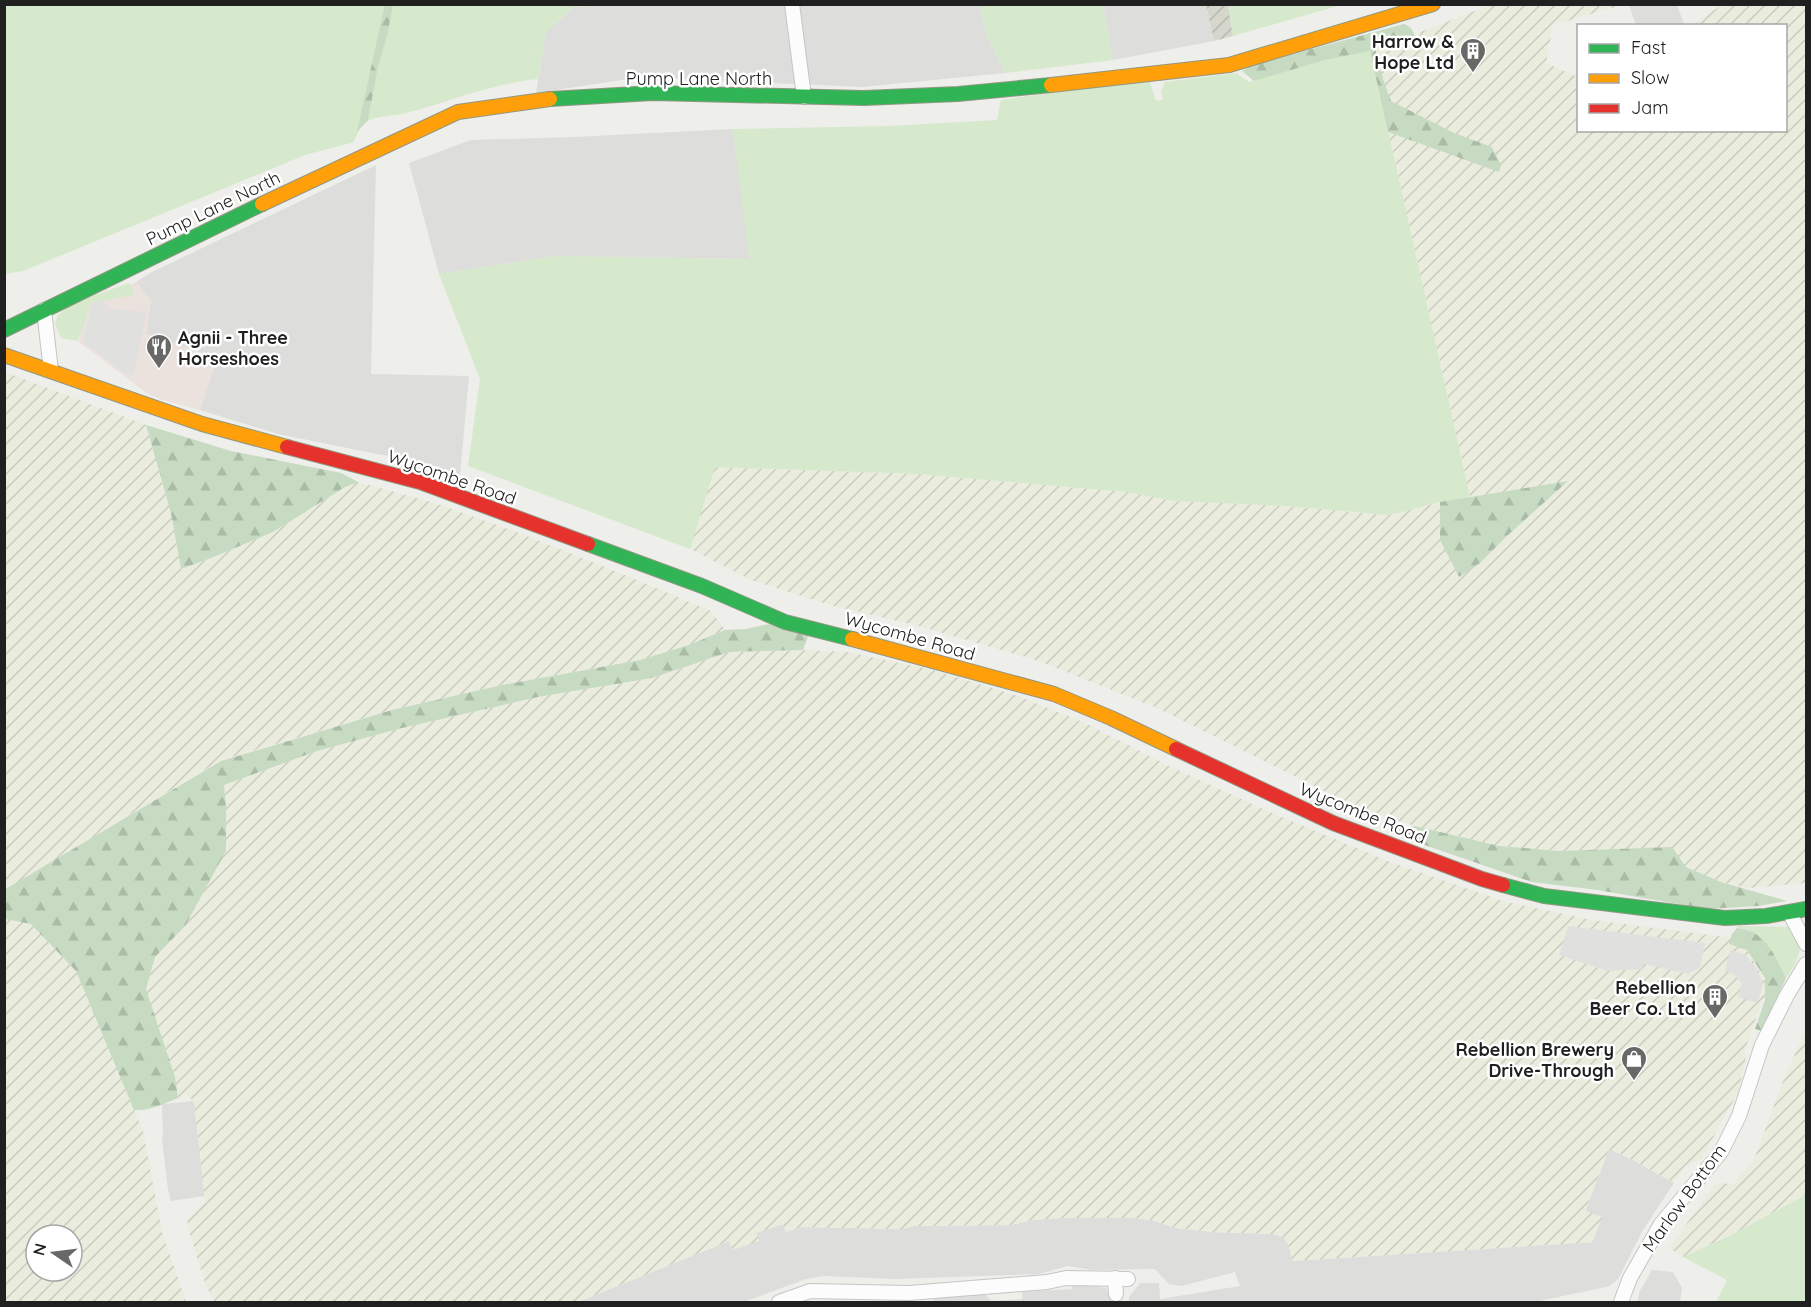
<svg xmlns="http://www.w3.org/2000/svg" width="1811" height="1307" viewBox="0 0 1811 1307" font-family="Quicksand,sans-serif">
<defs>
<pattern id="construction-furrows" width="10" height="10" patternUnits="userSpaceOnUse" patternTransform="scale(1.5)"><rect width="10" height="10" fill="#d5d7cc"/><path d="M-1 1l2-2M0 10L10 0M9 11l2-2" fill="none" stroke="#b7b8af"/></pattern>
<pattern id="farmland-furrows" width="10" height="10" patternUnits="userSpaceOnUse" patternTransform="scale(1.5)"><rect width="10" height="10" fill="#eaedde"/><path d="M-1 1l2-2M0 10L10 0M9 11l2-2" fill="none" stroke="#c8cbbe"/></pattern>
<pattern id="forest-firs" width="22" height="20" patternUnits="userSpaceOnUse" patternTransform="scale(1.5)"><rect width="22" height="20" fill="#c6dbc1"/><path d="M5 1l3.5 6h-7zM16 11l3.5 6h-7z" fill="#aabca6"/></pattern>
</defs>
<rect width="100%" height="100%" fill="#eeeeea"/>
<g fill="#dddddb">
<polygon points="613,5 979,5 987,37 1005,73 862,87 642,77 536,93 546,32 574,7"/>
<polygon points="1103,5 1206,5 1214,41 1113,60"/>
<polygon points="1629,5 1677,5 1684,24 1680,26 1636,25"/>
<polygon points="733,129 750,259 555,256 439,274 409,163 471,140 574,137"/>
<polygon points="376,165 371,374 469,376 460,475 427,464 278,434 200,410 217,358 146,334 151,300 136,282 150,273"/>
<polygon points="194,1101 205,1196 171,1201 168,1190 162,1139 163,1136 162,1104"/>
<polygon points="1609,1149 1635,1161 1674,1183 1643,1230 1618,1279 1610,1286 1535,1302 932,1302 938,1295 983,1292 991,1301 1022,1299 1022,1292 1072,1289 1072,1283 1106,1288 1112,1301 1129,1301 1129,1297 1140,1283 1159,1283 1160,1299 1240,1286 1235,1272 1182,1286 1169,1284 1155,1269 1092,1270 1068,1266 1039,1274 895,1279 824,1276 806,1279 744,1302 578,1302 729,1241 759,1241 756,1233 782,1224 786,1232 801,1227 902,1229 914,1226 1010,1225 1032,1220 1061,1218 1132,1218 1152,1220 1176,1228 1212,1232 1274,1234 1284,1237 1289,1246 1292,1261 1593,1242 1585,1212"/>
<polygon points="1652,1270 1673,1272 1682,1288 1680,1302 1637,1302 1640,1291"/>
</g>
<polygon fill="#ebe1dd" points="136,282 151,300 146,334 217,358 200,410 160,399 147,393 79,342 86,307"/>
<polygon fill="url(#construction-furrows)" points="1206,5 1228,5 1233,36 1214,41"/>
<g fill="url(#farmland-furrows)" fill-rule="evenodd">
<polygon points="1490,5 1622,5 1553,25 1546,63 1578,77 1578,130 1786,130 1786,26 1691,25 1722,5 1806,5 1806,883 1748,888 1721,882 1686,867 1671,847 1558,851 1499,846 1415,826 1359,808 1157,708 1039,661 919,626 830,605 751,580 690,549 714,467 918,474 1127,492 1174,501 1287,506 1389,515 1440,502 1440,540 1480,563 1507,536 1566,482 1470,497 1370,50 1420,35 1420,32"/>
<polygon points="5,372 146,425 171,513 181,569 211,558 273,532 345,487 358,482 435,503 522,534 637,580 711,611 725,630 689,645 640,660 502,685 392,710 221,760 5,890"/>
<polygon points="803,650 847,652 933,670 1018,696 1083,722 1165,764 1263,809 1390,862 1503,901 1592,920 1741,939 1769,988 1761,1004 1744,1053 1746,1057 1738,1093 1700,1161 1698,1160 1685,1166 1674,1183 1635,1161 1609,1149 1585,1211 1602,1217 1593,1242 1292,1261 1289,1246 1284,1238 1274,1234 1212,1232 1176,1228 1152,1220 1132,1218 1061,1218 1032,1220 1010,1225 914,1226 902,1229 801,1227 786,1232 782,1224 756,1233 759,1241 733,1250 729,1241 578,1302 215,1302 206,1286 190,1235 187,1219 205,1202 194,1101 186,1095 178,1098 175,1077 146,989 155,957 185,926 226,807 224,785 317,751 402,728 538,697 652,678 729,652"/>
<path d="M4,919L31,924L76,971L143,1131L162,1232L186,1302H5ZM36,1235H72V1271H36Z"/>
<polygon points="1806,1029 1806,1195 1731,1235 1683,1257 1669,1248 1716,1183 1733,1184 1755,1157 1781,1086"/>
</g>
<g fill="#d6e9cc">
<path d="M5,5H613L574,7L546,32L538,79C493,83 450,102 406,113C395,116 381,115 370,120C361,123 357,134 354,142L305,155L23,271L5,274Z"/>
<polygon points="979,5 1103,5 1113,60 1005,73 987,37"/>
<polygon points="1228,5 1228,4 1341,5 1233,36"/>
<polygon points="1370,50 1470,497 1440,502 1389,515 1287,506 1174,501 1127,492 918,474 715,467 690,549 468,466 480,379 439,274 555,256 749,259 733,129 889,126 997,120 1001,100 1149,79 1156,101 1163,100 1161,92 1165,82 1236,73 1249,82 1325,60"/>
<polygon points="129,283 135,295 91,303 78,341 61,338 55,324 58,315 73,303"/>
<polygon points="1738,926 1789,927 1801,946 1795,965 1786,978 1778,962 1748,929 1737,928"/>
<polygon points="1806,1195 1806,1302 1716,1302 1727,1280 1683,1257 1731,1235"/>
</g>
<g fill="url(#forest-firs)">
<polygon points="385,4 393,5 387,36 378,66 368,120 357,132"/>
<polygon points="1404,24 1411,28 1415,36 1375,49 1383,79 1391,101 1454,133 1492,147 1501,165 1499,172 1388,132 1370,51 1325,60 1254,81 1242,71 1252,65"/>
<polygon points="146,425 231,451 341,473 358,482 345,487 273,532 211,558 181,569 171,513"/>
<polygon points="1568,481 1507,536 1480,563 1459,577 1440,540 1440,502"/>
<path d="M769,624L809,634L803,650L729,652L652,678L538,697L402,728L317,751L224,785L226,807V851L185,926L155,957L146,989L175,1077L178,1098C163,1104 150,1111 134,1110L76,971L31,924L5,919L4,890L221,761L392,710L502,685L640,660L689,645L725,630L746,629Z"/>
<polygon points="1415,826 1499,846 1558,851 1672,847 1686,867 1721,882 1787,901 1758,906 1706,909 1598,890 1532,882 1387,832"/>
<path d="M1737,928C1765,930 1775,956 1786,978L1762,1031L1755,1029L1765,1000V978L1747,950L1729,944L1732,934Z"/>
</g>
<g fill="#e0e0df">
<polygon points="101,299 110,309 146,312 134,375 126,374 89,346 83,344 92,303"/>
<polygon points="1568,926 1705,943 1700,967 1688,974 1644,964 1642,969 1608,971 1559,955"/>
<polygon points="1730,950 1746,955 1757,969 1763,985 1757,1003 1738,997 1742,983 1733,974 1725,971"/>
</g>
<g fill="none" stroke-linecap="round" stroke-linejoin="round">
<defs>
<g id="street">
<polyline points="792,4 804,97"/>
<polyline points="44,310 51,371"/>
<polyline points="1790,914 1806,944"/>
<polyline points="1115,1278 1116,1294"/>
<polyline points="779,1302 810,1291 909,1293 1047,1282 1066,1278 1128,1279"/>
<polyline points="1621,1302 1630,1278 1661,1224 1721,1152 1739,1116 1762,1045 1787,995 1806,964"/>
</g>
<g id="fast">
<polyline points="550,99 653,93 864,98 958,94 1051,85"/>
<polyline points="4,330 262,204"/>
<polyline points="588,544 702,586 785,622 852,639"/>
<polyline points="1503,885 1544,896 1725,918 1766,916 1806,909"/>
</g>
<g id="slow">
<polyline points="1051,85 1229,65 1433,4"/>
<polyline points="262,204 458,112 550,99"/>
<polyline points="4,355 202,424 287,447"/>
<polyline points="852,639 1054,694 1111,718 1176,749"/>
</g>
<g id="jam">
<polyline points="287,447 420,482 588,544"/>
<polyline points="1176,749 1333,823 1482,879 1503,885"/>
</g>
</defs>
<use href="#street" stroke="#c5c5c4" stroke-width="16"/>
<use href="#fast" stroke="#929783" stroke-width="16"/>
<use href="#slow" stroke="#929783" stroke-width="16"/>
<use href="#jam" stroke="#929783" stroke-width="16"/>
<use href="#street" stroke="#fcfcfc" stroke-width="14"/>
<use href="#fast" stroke="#30b455" stroke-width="14"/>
<use href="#slow" stroke="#ff9f0a" stroke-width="14"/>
<use href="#jam" stroke="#e5322d" stroke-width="14"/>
</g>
<defs>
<symbol id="building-pin" viewBox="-11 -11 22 30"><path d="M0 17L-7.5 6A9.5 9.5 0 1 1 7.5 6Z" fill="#686867" stroke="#fff"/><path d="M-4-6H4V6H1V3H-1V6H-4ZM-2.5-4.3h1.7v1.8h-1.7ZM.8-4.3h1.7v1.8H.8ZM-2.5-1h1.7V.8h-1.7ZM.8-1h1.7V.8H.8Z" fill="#fff"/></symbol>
<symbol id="restaurant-pin" viewBox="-11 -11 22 30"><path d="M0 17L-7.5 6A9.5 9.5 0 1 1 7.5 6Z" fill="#686867" stroke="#fff"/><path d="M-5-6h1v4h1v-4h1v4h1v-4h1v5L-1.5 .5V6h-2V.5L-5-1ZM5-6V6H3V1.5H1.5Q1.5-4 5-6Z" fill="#fff"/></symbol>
<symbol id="shop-pin" viewBox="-11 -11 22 30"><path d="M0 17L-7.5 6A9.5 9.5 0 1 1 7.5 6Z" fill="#686867" stroke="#fff"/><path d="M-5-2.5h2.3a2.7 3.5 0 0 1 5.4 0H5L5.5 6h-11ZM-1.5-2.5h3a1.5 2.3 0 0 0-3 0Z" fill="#fff"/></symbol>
</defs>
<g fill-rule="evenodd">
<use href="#building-pin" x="1458" y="36" width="30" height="40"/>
<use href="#restaurant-pin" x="144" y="332" width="30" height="40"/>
<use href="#building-pin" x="1700" y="982" width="30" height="40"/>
<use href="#shop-pin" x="1619" y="1044" width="30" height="40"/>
</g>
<g text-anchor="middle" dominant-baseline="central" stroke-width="5" stroke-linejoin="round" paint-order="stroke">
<g font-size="18" font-weight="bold" fill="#202020" stroke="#fff" text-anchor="end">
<text x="1454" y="41">Harrow &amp;<tspan x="1454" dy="21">Hope Ltd</tspan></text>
<text x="178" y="337" text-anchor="start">Agnii - Three<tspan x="178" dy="21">Horseshoes</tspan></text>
<text x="1696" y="987">Rebellion<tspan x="1696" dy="21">Beer Co. Ltd</tspan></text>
<text x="1614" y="1049">Rebellion Brewery<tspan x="1614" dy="21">Drive-Through</tspan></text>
</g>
<g font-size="18" fill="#202020" stroke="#fff">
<text x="699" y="78">Pump Lane North</text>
<text transform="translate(213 208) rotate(-26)">Pump Lane North</text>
<text transform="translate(452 477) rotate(19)">Wycombe Road</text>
<text transform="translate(910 636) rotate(16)">Wycombe Road</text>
<text transform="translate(1363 813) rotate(22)">Wycombe Road</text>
<text transform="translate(1684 1198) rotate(-54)">Marlow Bottom</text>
</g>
</g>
<rect width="1811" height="1307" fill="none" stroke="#202020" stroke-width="12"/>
<rect x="1577" y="24" width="210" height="108" fill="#ffffff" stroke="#a6a6a6" stroke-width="1.5"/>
<rect x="1589" y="44" width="30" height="9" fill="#30b455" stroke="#a6a6a6" stroke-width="1.5"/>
<text x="1631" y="54" font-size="18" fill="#202020">Fast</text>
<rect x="1589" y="74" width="30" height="9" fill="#ff9f0a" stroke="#a6a6a6" stroke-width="1.5"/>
<text x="1631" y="84" font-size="18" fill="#202020">Slow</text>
<rect x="1589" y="104" width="30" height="9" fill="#e5322d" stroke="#a6a6a6" stroke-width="1.5"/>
<text x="1631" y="114" font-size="18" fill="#202020">Jam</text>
<g transform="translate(54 1253) rotate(284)"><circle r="28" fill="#ffffff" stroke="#a6a6a6" stroke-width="1.5"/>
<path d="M0-4.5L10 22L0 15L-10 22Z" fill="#686867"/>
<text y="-9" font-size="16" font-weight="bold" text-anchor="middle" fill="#202020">N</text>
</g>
</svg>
